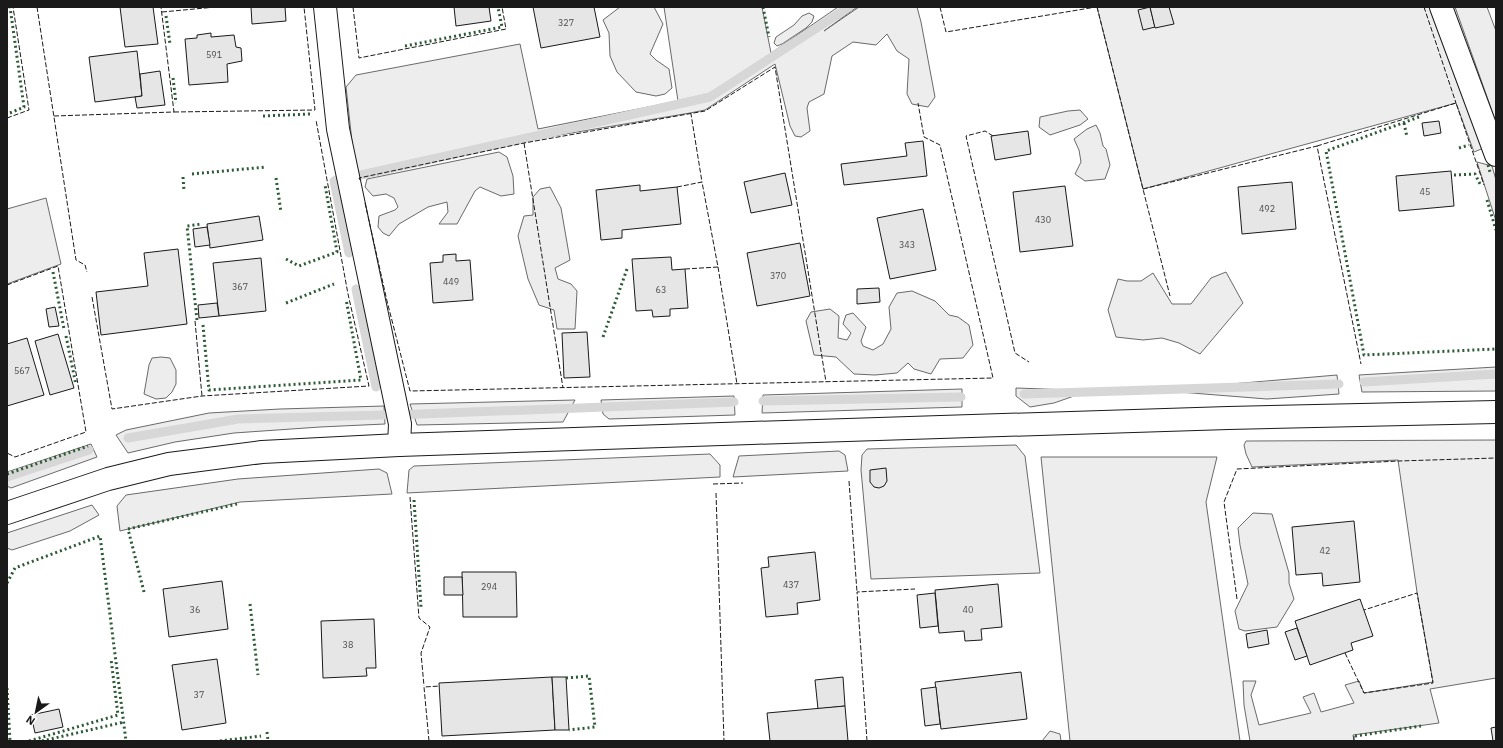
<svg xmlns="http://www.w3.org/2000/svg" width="1503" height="748" viewBox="0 0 1503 748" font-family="'IBM Plex Sans',sans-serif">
<rect width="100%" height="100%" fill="#fff"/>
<g fill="#ededed" stroke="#6a6a6a">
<polygon points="620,7 654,7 663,24 650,54 656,60 669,69 672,88 665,94 656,96 636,92 617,72 610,56 609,33 603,20"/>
<polygon points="664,7 762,7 771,53 838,7 857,7 824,31 859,7 917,7 921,22 935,97 928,107 912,104 907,94 909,59 897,51 887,34 876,45 853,42 832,56 824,94 809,102 807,108 810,131 801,137 795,136 790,126 775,64 705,110 690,113 524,141 356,178 346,87 356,75 520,44 538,129 678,101"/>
<polygon points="1097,7 1433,7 1486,147 1474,152 1456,103 1143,189"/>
<polygon points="1455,7 1487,7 1496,31 1496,122"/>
<polygon points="809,13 814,16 812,22 806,28 782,44 777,46 774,43 776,37 794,25 802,16"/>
<polygon points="1080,110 1088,119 1080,125 1050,135 1039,127 1040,117 1068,111"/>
<polygon points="1096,125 1100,133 1103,146 1106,149 1110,165 1105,179 1085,181 1075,174 1081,162 1079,150 1074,139 1087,129"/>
<polygon points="499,152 507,157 513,176 514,194 501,196 480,187 475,191 457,224 439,224 448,212 447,202 428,207 399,224 389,236 383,233 378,227 379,216 395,210 398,207 394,198 386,194 373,196 365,187 367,179"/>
<polygon points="1477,162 1492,166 1496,180 1496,221"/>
<polygon points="550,187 561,208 570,260 555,268 558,279 571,284 577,291 575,329 557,329 554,310 539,305 528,279 518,236 524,216 533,215 533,197 540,189"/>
<polygon points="46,198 61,264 7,284 7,209"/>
<polygon points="1226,272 1243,303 1200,354 1179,343 1162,338 1143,340 1116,337 1108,310 1118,279 1127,281 1141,281 1153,273 1172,304 1191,304 1211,278"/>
<polygon points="912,291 935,301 949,315 958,317 969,325 973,345 963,358 940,359 931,374 914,369 908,363 897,373 875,375 854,374 836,357 814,355 806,321 811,312 830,309 839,316 838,338 847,340 851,333 843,324 846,315 853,313 866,327 861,341 863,346 873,350 883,344 891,329 889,307 897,293"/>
<polygon points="161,357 170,358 176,370 176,384 172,392 166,398 156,399 144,394 149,365 152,358"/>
<polygon points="1496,367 1496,391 1362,392 1359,375"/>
<polygon points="1337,375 1339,394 1267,399 1179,392 1179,390 1196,387"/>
<polygon points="1016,388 1072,390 1074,396 1054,403 1030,407 1016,396"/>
<polygon points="962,389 962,407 762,413 763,395"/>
<polygon points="734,396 735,415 609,419 603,414 601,400"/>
<polygon points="575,400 563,422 417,425 410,404"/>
<polygon points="384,406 385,424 320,427 234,433 175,442 128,453 116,435 126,430 209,413 280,409"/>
<polygon points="1496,440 1496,678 1430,689 1439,723 1353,735 1354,741 1250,741 1244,705 1243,681 1256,681 1251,695 1259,725 1311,713 1303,697 1314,693 1321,712 1354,703 1345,685 1359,681 1364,693 1433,682 1417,592 1398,460 1252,467 1246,454 1244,445 1246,441"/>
<polygon points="91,444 97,457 11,488 7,486 7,472"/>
<polygon points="1016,445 1025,456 1040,573 871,579 861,470 862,455 867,449"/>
<polygon points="839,451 845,455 848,471 733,477 739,456"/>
<polygon points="710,454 720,465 720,477 407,493 409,470 414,466"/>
<polygon points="1041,457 1217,457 1206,502 1240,741 1070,741"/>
<polygon points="379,469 387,473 392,494 240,502 120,531 117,506 126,495 238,479"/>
<polygon points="92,505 99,515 70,531 12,550 7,548 7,533"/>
<polygon points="1253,513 1272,514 1289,573 1289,583 1294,599 1277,627 1245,631 1239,629 1235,611 1248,584 1240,545 1238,528"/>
<polygon points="1050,731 1060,734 1061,741 1042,741"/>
</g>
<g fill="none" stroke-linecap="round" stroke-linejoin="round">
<g stroke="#d7d7d7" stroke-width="9">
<polyline points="361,175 710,97 849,7"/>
<polyline points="338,179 334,181 349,253"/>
<polyline points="356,289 376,387"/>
<polyline points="1364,382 1496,374"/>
<polyline points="1024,394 1339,384"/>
<polyline points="763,401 961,397"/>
<polyline points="128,438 238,419 420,414 734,402"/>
<polyline points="7,477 89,450"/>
</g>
</g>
<g fill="#e6e6e6" stroke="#1a1a1a">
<polygon points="120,7 153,7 158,44 125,47"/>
<polygon points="251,7 285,7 286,21 252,24"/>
<polygon points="454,7 489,7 491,21 456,26"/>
<polygon points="533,7 594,7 600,37 541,48"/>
<polygon points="1150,7 1155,27 1143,30 1138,10"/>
<polygon points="1150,7 1169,7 1174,24 1155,28"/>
<polygon points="211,33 211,37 234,35 236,47 241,48 242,61 227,64 228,82 189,85 185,39 197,38 197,35"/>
<polygon points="137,51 142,96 95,102 89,57"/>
<polygon points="160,71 165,105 137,108 135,97 142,96 140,74"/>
<polygon points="1439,121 1441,133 1424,136 1422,123"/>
<polygon points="1028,131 1031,154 995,160 991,136"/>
<polygon points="923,141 927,176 844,185 841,164 907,156 905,143"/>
<polygon points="1451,171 1454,206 1399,211 1396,176"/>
<polygon points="785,173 792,205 751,213 744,182"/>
<polygon points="1292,182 1296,229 1242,234 1238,187"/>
<polygon points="640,185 640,191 677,187 681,224 622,230 622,238 601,240 596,190"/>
<polygon points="1065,186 1073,246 1020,252 1013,192"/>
<polygon points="923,209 936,270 890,279 877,218"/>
<polygon points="259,216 263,240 210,248 207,224"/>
<polygon points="207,227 210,245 195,247 193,229"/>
<polygon points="800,243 810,296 757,306 747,253"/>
<polygon points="178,249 187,324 101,335 96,292 148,286 144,253"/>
<polygon points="456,254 456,261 470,260 473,300 433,303 430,263 443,262 443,255"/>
<polygon points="671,257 672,270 685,269 688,308 670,309 670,316 653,317 652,310 636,311 632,259"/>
<polygon points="261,258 266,311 219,316 213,263"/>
<polygon points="879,288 880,302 857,304 857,289"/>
<polygon points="217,303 219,316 199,318 198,305"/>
<polygon points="55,307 59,326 49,327 46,309"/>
<polygon points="587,332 590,377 564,378 562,333"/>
<polygon points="58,334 74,388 50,395 35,341"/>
<polygon points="27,338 44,395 7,406 7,344"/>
<polygon points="886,468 887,481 884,486 879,488 874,487 870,482 870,470"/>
<polygon points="1354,521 1360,582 1323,586 1322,573 1296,575 1292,527"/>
<polygon points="815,552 820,600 797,603 798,614 766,617 761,568 769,567 768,557"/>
<polygon points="462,572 516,572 517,617 463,617"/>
<polygon points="444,577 462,577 463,595 444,595"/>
<polygon points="222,581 228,629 169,637 163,589"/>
<polygon points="998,584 1002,627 981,629 982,640 965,641 964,631 939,633 935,590"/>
<polygon points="935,593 938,626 920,628 917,595"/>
<polygon points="1360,599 1373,636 1351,643 1353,650 1310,665 1295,621"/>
<polygon points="374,619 376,668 366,668 367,676 323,678 321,621"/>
<polygon points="1297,628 1307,656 1295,660 1285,632"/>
<polygon points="1267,630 1269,644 1248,648 1246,634"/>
<polygon points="217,659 226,723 182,730 172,665"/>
<polygon points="1021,672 1027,719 941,729 935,682"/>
<polygon points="552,677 555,730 442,736 439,683"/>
<polygon points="552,677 566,677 569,730 555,730"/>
<polygon points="843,677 845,706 818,709 815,680"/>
<polygon points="936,687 940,724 925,726 921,689"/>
<polygon points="845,706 848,741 770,741 767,713"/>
<polygon points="59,709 63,727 35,733 31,715"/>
<polygon points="1496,727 1496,741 1493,741 1491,728"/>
</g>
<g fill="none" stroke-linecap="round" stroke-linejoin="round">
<defs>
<g id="minor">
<polyline points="325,7 338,129 400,424 399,445"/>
<polyline points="1441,7 1496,155"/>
</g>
<polyline id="major" points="7,513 108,479 169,464 262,452 399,445 751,433 1228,418 1496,412"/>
</defs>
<use href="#minor" stroke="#1a1a1a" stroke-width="24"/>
<use href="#major" stroke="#1a1a1a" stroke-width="24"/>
<use href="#minor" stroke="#fff" stroke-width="22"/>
<use href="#major" stroke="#fff" stroke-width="22"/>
<g stroke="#2b5a34" stroke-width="3" stroke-dasharray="2 3" stroke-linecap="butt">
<polyline points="763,7 769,37"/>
<polyline points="166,16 170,44"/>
<polyline points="405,46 502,27 498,7"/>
<polyline points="173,78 176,103"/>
<polyline points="10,113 24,107 10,7"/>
<polyline points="263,116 310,114"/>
<polyline points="1419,117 1326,151 1364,355 1496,349"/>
<polyline points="1404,123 1407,137"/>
<polyline points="1459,148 1469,145"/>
<polyline points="1488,165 1490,172"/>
<polyline points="192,174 266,167"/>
<polyline points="1454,175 1475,174 1481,186"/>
<polyline points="183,177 184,191"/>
<polyline points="276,178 281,212"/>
<polyline points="1487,200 1496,230"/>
<polyline points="286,259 299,266 337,252 325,185"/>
<polyline points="53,272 64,329"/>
<polyline points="286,303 334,284"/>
<polyline points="197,320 187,226 202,224"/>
<polyline points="203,325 209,390 361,380 346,299"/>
<polyline points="66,336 76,385"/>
<polyline points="603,337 627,269"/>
<polyline points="7,474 88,446"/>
<polyline points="414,500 421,607"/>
<polyline points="7,583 15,568 100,536 126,741"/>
<polyline points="144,592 128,529 237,504"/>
<polyline points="250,604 258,675"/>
<polyline points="566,678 589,676 595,727 569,730"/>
<polyline points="7,688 10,741"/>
<polyline points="267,732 268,741"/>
<polyline points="1355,736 1421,726"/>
<polyline points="29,741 118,715 111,659"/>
<polyline points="42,741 124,722"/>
<polyline points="220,741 261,736"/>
</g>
<g stroke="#1a1a1a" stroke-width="1" stroke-dasharray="5 2" stroke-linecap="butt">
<polyline points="37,7 76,260 85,265 87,272"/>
<polyline points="353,7 359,58 506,29 502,7"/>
<polyline points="940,7 946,32 1096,7"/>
<polyline points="1097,7 1170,296"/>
<polyline points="1424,7 1456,103"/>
<polyline points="162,12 216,7"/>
<polyline points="174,112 315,110 304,7"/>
<polyline points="54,116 174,112 161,7"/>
<polyline points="7,118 29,110 13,7"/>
<polyline points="993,136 985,131 966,136 1015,353 1029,362"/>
<polyline points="524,143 563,388"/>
<polyline points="1317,146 1456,103 1484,185"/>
<polyline points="360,180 359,178 524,143 705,111 775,67 826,382"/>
<polyline points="677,187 702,182 691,114"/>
<polyline points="1143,189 1317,146 1361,364"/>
<polyline points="365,203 387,301 410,391 993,378 940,145 924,137 918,103"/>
<polyline points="718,267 737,384"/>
<polyline points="685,269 718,267 702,182"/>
<polyline points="7,285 58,266 86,432 15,457 7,453"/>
<polyline points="92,297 112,409 202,396 369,386 348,294 316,120"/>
<polyline points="195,321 202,396"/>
<polyline points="849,481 857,592"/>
<polyline points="713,484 743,483"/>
<polyline points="716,493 724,741"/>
<polyline points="410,497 419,618 430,627 421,653 424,686"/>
<polyline points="1237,599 1224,502 1237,469 1399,461 1496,458"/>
<polyline points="1345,653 1364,693 1433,683 1417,593 1364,610"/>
<polyline points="1354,736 1354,741"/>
<polyline points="429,741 424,687 440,686"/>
<polyline points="867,741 857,592 915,589"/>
</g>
</g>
<g text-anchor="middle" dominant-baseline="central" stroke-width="3" stroke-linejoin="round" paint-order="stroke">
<g font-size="9" fill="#4d4d4d">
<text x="566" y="22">327</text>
<text x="214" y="54">591</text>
<text x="1425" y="191">45</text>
<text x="1267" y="208">492</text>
<text x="1043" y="219">430</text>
<text x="907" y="244">343</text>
<text x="778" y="275">370</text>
<text x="451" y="281">449</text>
<text x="240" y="286">367</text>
<text x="661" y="289">63</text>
<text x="22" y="370">567</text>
<text x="1325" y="550">42</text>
<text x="791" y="584">437</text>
<text x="489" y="586">294</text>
<text x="195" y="609">36</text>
<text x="968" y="609">40</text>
<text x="348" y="644">38</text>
<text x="199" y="694">37</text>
</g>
</g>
<rect width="1503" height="748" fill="none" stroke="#1a1a1a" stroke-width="16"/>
<g transform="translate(36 712) rotate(213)" stroke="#ffffff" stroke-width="3" paint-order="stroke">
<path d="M0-3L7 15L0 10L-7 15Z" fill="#1a1a1a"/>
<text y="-6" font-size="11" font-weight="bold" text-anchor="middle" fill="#1a1a1a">N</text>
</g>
</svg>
